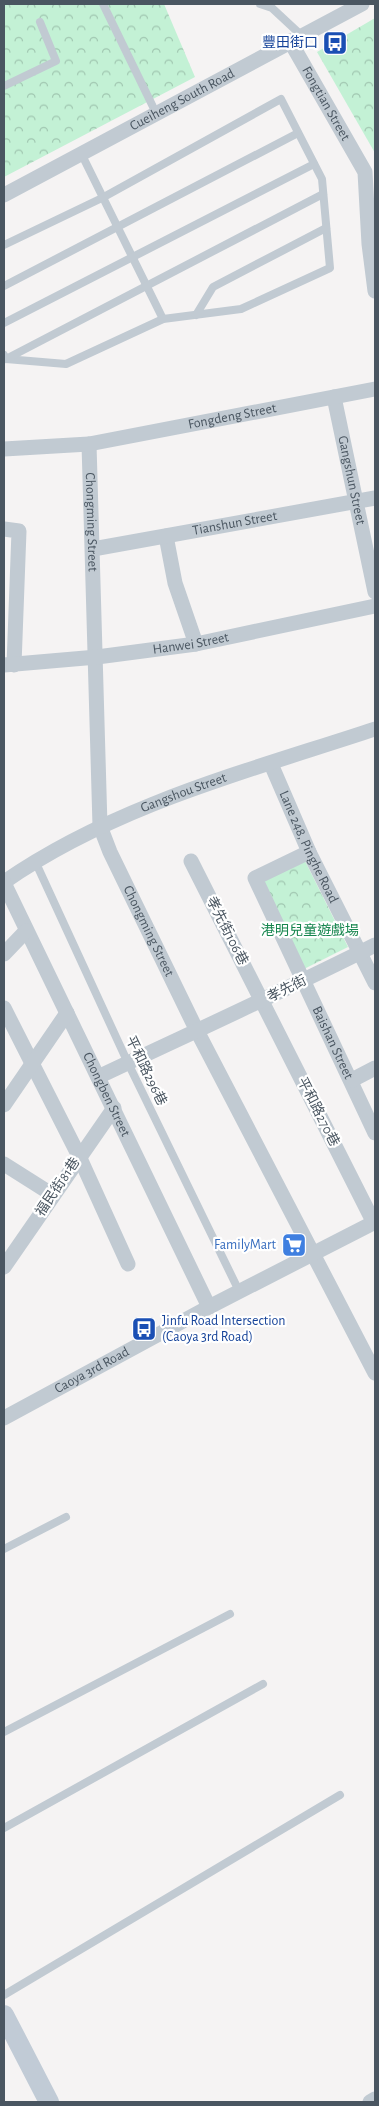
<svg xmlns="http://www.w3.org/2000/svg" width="379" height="2106" viewBox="0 0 379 2106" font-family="'Alegreya Sans','Noto Sans TC',sans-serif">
<defs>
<pattern id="park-crowns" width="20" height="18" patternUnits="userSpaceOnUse" patternTransform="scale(1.25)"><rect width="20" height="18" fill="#c3f1d5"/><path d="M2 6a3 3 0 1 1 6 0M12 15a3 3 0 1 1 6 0" fill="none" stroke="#a0c6b0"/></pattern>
</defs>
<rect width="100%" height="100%" fill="#f5f3f3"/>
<g fill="url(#park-crowns)">
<polygon points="4,4 164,4 195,77 4,177"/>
<polygon points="375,18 375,153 317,52"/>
<polygon points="303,857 348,947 300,971 256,880"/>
</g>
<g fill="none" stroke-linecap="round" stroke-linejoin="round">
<g stroke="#c1cad2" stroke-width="8">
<polyline points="103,4 156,113"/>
<polyline points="260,4 272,8 301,35"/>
<polyline points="4,86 56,61 40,22"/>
<polyline points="81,153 163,319"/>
<polyline points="4,245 102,198 281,99 322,179 330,268 241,309 163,319 66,364 6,359 4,355"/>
<polyline points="4,286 298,133"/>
<polyline points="196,315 213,287 326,228"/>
<polyline points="4,323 314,164"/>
<polyline points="6,359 323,194"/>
<polyline points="35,861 128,1063 239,1291"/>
<polyline points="4,1549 66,1517"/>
<polyline points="4,1732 230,1614"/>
<polyline points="4,1828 263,1684"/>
<polyline points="4,1995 340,1795"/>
</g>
<g stroke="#c1cad2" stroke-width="15">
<path id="s1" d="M290,41L365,172L369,244L375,291"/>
<path id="s2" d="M4,195L362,4"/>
<path id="s3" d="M334,397L375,592"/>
<path id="s4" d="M89,444L100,826L110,852L196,1029L375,1373"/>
<path id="s5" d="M4,449L89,444L375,389"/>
<polyline points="4,529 19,531 14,665"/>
<polyline points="166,536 175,583 196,644"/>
<path id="s6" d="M93,549L375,498"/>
<path id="s7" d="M4,665L97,657L196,644L375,606"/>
<path id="s8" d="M271,764L309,852L375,983"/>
<path id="s9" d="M309,852L255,878L375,1133"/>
<polyline points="191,861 374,1223"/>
<path id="s10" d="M4,882C115,805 248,771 375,729"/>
<path id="s11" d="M4,883L209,1307"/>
<polyline points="4,954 26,931"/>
<polyline points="4,1008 79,1156 128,1264"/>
<path d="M98,1077C191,1033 284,991 375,945"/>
<polyline points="352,1080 375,1068"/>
<polyline points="4,1105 67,1013"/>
<polyline points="4,1164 53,1195"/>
<polyline points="4,1267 114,1108"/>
<path id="s12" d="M4,1418L209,1307L375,1222"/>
<polyline points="370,2102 375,2099"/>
</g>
<polyline stroke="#c1cbd6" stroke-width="20" points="4,2015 49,2102"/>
</g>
<defs>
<symbol id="bus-square" viewBox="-11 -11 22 22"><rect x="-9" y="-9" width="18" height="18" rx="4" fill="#1a4fb4" stroke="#fff"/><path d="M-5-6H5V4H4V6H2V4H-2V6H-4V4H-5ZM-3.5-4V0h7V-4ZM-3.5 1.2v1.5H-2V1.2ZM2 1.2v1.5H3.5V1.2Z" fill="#fff"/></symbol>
<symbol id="supermarket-square" viewBox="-11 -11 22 22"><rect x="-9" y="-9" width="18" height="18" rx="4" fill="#3f7fe0" stroke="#fff"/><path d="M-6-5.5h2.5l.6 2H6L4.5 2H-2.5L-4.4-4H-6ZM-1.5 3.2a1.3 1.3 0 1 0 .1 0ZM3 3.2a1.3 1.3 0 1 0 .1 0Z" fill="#fff"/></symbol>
</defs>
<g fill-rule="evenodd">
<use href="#bus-square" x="321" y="29" width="28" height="28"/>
<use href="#supermarket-square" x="280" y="1231" width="28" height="28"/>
<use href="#bus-square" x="130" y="1315" width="28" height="28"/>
</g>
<g text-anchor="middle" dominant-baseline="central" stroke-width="4.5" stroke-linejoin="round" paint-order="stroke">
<g font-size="14" fill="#164399" stroke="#fff" text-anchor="end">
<text x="318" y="43">豐田街口</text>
<text x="162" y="1321" text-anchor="start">Jinfu Road Intersection<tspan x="162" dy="16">(Caoya 3rd Road)</tspan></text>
</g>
<g font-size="14" fill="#4a5661" stroke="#fff">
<text stroke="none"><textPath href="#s2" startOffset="202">Cueiheng South Road</textPath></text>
<text stroke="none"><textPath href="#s1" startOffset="72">Fongtian Street</textPath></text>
<text stroke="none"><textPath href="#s5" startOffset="231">Fongdeng Street</textPath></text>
<text stroke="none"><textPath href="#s3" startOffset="85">Gangshun Street</textPath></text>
<text stroke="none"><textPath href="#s4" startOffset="78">Chongming Street</textPath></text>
<text stroke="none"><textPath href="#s6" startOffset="144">Tianshun Street</textPath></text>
<text stroke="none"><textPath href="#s7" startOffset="188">Hanwei Street</textPath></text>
<text stroke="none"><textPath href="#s10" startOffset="201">Gangshou Street</textPath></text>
<text stroke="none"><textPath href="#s8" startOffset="91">Lane 248, Pinghe Road</textPath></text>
<text stroke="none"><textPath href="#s4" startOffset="498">Chongming Street</textPath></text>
<text transform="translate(227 931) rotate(63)">孝先街106巷</text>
<text transform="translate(287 989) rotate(-27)">孝先街</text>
<text stroke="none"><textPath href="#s9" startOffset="242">Baishan Street</textPath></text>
<text transform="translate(146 1071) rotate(64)">平和路296巷</text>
<text stroke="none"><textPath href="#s11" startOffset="235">Chongben Street</textPath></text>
<text transform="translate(318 1112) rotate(63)">平和路270巷</text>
<text transform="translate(58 1187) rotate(-56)">福民街81巷</text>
<text stroke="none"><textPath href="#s12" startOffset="100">Caoya 3rd Road</textPath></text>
</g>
<g font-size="14" fill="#17864f" stroke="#fff">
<text x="310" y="931">港明兒童遊戲場</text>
</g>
<g font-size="14" fill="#366cbe" stroke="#fff" text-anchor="end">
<text x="276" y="1245">FamilyMart</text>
</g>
</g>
<rect width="379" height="2106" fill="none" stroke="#4a5661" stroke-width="10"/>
</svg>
